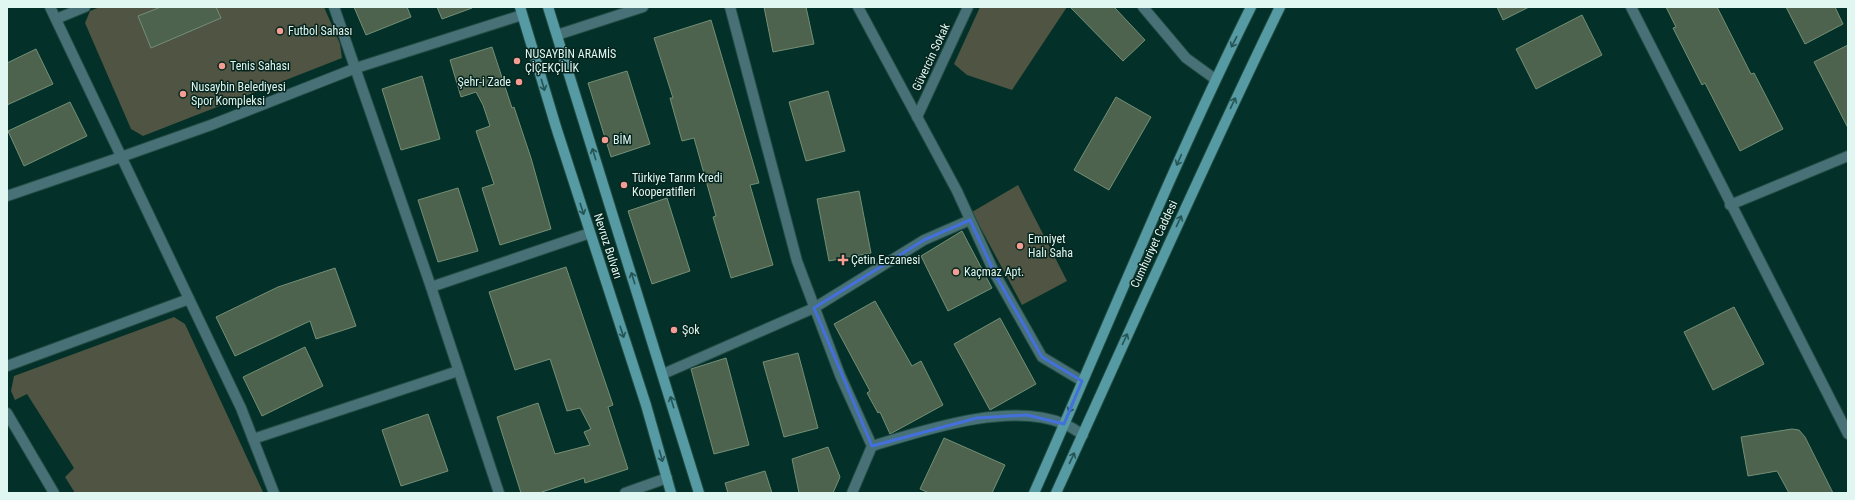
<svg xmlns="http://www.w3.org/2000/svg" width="1855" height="500" viewBox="0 0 1855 500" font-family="'Roboto Condensed',sans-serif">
<rect width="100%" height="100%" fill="#033028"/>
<g fill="#505442">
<polygon points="100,7 324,7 340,44 342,58 143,136 131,129 85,23 90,11"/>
<polygon points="980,7 1067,7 1012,90 967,75 954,64"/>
<polygon points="1018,185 1067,281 1022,305 972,212"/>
<polygon points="174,317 185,324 263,492 75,493 65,477 74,468 27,394 15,400 11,391 14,376"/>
</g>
<g fill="#4d634e" stroke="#748f75">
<polygon points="161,7 216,7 221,18 151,48 138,16"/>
<polygon points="354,7 407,7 411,17 366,35"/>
<polygon points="437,7 472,7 472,8 442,19"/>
<polygon points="764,7 806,7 814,44 773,52"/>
<polygon points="1070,7 1114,7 1145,40 1123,61"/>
<polygon points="1497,7 1529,7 1503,20"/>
<polygon points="1666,7 1717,7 1751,74 1754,73 1783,129 1740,151 1705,83 1702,85 1673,28 1676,27"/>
<polygon points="1786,7 1835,7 1843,24 1805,44"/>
<polygon points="1582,15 1602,55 1536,89 1516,49"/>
<polygon points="711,20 759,183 750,185 773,265 731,278 713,217 716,216 694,138 682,141 670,98 673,98 654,38"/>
<polygon points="1848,45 1848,128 1814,62"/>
<polygon points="492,47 512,108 514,107 531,158 551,229 500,245 482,188 494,184 476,131 490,126 483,105 476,92 461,97 450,60"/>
<polygon points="36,49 53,84 7,105 7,63"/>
<polygon points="627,71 650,144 611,157 588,83"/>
<polygon points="422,76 440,139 401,150 382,89"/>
<polygon points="828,91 845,151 806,161 789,102"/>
<polygon points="1116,97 1151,117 1109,190 1074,170"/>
<polygon points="70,102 87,136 24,166 8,131"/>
<polygon points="458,188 478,251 438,262 418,200"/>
<polygon points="859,191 871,253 829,261 817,199"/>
<polygon points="667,198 690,271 652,284 628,211"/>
<polygon points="962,231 992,288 948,311 921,256"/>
<polygon points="566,267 613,405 608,407 628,469 585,483 584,478 539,493 521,493 497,417 538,403 555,454 590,445 584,432 591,429 580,408 567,411 550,359 515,370 489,292"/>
<polygon points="335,268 356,326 316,339 310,321 235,356 216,317 278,287"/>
<polygon points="875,301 912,366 921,361 943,405 890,434 880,412 878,413 867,393 870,391 834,324"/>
<polygon points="1734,307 1764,364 1713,390 1684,332"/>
<polygon points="1000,318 1036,384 990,410 954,344"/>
<polygon points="305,347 323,386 262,416 243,377"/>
<polygon points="798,353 818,428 784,437 763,362"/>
<polygon points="726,358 749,445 714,454 691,369"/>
<polygon points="428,414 448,471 401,486 382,430"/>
<polygon points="1792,429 1799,430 1805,437 1833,493 1789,493 1777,471 1748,476 1741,437"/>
<polygon points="944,438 1005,465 992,493 929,493 920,489"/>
<polygon points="828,447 840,477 833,493 799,493 792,459"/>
<polygon points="765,471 772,493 728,493 725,483"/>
</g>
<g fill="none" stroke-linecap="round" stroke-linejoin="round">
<defs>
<g id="street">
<polyline points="50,7 241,408 274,493"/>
<polyline points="334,7 431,287 499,493"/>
<polyline points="730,7 797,261 840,375 872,446 852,493"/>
<polyline points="858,7 957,191 995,274 1042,357 1082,381"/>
<polyline points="1143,7 1186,58 1215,79"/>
<polyline points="1631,7 1848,434"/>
<polyline points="56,19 85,7"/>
<polyline points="557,35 643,7"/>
<polyline points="917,117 968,7"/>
<polyline points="7,196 121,157 211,125 356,68 522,15"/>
<polyline points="1730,205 1848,156"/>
<polyline points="431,287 590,233"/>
<polyline points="7,366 189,299"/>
<polyline points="663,374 814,308 924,240 970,220"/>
<polyline points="7,413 54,493"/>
<polyline points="253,439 458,371"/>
<path d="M872,446C925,430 1011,401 1064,424C1070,426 1077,431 1083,435"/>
<polyline points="625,493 667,478"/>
</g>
<g id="secondary">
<polyline points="520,7 556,127 646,405 671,493"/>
<polyline points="548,7 699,493"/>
<path d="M1034,493C1106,331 1172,166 1251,7"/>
<path d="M1056,493C1130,331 1202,167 1280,7"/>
</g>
</defs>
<use href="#street" stroke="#224c44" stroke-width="12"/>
<use href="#secondary" stroke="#224c44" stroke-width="12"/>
<use href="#street" stroke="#487177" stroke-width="10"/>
<use href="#secondary" stroke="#569aa3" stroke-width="10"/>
</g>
<defs><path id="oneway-shaft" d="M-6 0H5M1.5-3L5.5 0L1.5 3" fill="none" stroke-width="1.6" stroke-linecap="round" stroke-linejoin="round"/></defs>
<g stroke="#255453">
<use href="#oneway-shaft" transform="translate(1234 42) rotate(117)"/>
<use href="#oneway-shaft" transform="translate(543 85) rotate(73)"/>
<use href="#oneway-shaft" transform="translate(1233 103) rotate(-65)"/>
<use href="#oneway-shaft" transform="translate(594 154) rotate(-107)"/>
<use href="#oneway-shaft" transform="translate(1179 160) rotate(114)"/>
<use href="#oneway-shaft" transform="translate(582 209) rotate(72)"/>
<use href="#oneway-shaft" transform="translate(1179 221) rotate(-65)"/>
<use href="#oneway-shaft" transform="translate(633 278) rotate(-107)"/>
<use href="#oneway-shaft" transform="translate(622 332) rotate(72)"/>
<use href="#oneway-shaft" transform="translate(1125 339) rotate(-65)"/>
<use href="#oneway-shaft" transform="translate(672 402) rotate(-107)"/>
<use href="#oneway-shaft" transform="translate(1071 407) rotate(113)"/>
<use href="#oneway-shaft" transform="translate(661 456) rotate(74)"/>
<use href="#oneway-shaft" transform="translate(1072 458) rotate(-65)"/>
</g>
<path fill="none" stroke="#4470dd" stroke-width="3" stroke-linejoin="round" d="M970,220L995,274L1042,357L1082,381L1064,424L1027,415L977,418L872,446L814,308L924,240Z"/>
<g fill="#f59c93" stroke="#05251e" stroke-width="1.5">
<circle cx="280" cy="31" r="4"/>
<circle cx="517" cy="61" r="4"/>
<circle cx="222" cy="66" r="4"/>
<circle cx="519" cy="82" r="4"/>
<circle cx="183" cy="94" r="4"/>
<circle cx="605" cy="140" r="4"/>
<circle cx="624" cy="185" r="4"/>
<circle cx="1020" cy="246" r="4"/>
<path d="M841 254h4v4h4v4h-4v4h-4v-4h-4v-4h4z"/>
<circle cx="956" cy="272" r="4"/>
<circle cx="674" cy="330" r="4"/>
</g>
<g text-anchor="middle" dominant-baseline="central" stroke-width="3" stroke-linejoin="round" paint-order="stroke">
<g font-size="12" fill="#e0f6f0" stroke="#05251e" text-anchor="start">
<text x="288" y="31">Futbol Sahası</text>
<text x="525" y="54">NUSAYBİN ARAMİS<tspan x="525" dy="14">ÇİÇEKÇİLİK</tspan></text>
<text x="230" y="66">Tenis Sahası</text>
<text x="511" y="82" text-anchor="end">Şehr-i Zade</text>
<text x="191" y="87">Nusaybin Belediyesi<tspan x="191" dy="14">Spor Kompleksi</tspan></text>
<text x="613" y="140">BİM</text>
<text x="632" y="178">Türkiye Tarım Kredi<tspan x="632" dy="14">Kooperatifleri</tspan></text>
<text x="1028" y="239">Emniyet<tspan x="1028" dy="14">Halı Saha</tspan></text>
<text x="851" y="260">Çetin Eczanesi</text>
<text x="964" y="272">Kaçmaz Apt.</text>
<text x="682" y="330">Şok</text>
</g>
<g font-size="12" fill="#e0f6f0" stroke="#05251e">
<text transform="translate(931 57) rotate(-65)">Güvercin Sokak</text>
<text transform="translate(1154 244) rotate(-65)">Cumhuriyet Caddesi</text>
<text transform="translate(608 246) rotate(72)">Nevruz Bulvarı</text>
</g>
</g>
<rect width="1855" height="500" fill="none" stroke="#e0f6f0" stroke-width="16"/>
</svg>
